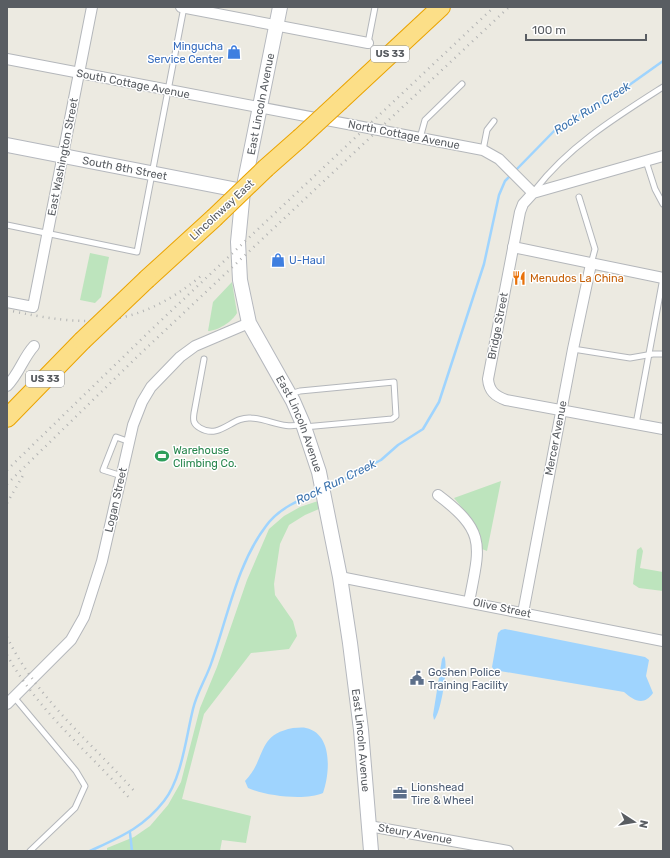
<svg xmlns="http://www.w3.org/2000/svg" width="670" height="858" viewBox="0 0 670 858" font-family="Rubik,sans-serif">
<rect width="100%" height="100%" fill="#eceae1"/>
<g fill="#bde4bd">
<polygon points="90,253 109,257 101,297 95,303 80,300"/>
<path d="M232,282L237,313C232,322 217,331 208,331L213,302Z"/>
<polygon points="501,481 487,551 482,549 480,537 473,521 454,498"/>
<polygon points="318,501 319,509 305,515 289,525 280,544 274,584 275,595 293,621 297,636 289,649 251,653 204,714 182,799 251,816 246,843 222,840 220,851 107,851 107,848 134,837 150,826 168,805 181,782 200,708 217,667 247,580 269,529 284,516 300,507"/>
<polygon points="641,547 643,551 640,568 663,572 663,591 639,588 633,584 637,550"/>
</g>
<g fill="#9fd4fe">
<path d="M505,629L645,657L649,660L646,676L653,693C644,706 634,701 624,692L494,670L492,667L498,633L501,630Z"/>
<path d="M444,656C449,664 441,713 434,720L433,715L442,659Z"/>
<path d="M293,728C297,728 302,727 306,728C333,734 330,773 323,793C305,801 266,796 248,788L245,781C267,758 256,735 293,728Z"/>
</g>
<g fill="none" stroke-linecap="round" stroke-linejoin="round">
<g stroke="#9fd4fe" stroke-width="2.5">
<polyline points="515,171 557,128 618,93 663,61"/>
<polyline points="327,488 381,460 398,445 423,429 439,402 484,264 499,195 505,181 511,175"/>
<polyline points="130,833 132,851"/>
<path d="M90,851C120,837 143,828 164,801C182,778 186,737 193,709C197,692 207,677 212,661C228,616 237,564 266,526C279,508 299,500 319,492"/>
</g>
<defs>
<g id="lane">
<polyline points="368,43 375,7"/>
<polyline points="420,138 425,120 462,84"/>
<polyline points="483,150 487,130 494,121"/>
<polyline points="646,161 655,189 663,204"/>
<path d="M535,190C569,146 616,117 663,87"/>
<polyline points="579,197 595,249 591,264"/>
<polyline points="7,225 137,252 184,7"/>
<polyline points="573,349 630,358 653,354 663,354"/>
<path d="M204,359L194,413C193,420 193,424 200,428C220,440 232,416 251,418C270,419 284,430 302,424"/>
<polyline points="290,394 300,391 394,382 396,416 392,419 304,427"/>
<polyline points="636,424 663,278"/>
<polyline points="122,476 103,470 116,437 130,442"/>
<polyline points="14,697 76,771 85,786 75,808 30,851"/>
</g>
<g id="street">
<polyline points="181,7 368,43"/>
<polyline points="7,59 483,150 499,159 533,193"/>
<path d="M663,156L533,193L523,204L520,212L488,379C489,391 495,396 506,400L663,429"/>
<polyline points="513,247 663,278"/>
<polyline points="7,302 33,307 92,7"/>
<path d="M7,386C19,374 23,358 34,346"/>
<path d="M438,495C487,532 480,545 469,602"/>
<polyline points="340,577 663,641"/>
<polyline points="523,613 573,349 591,264"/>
<polyline points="7,704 71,640 84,617 102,561 133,425 142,402 151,387 180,357 195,346 249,323"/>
<polyline points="369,826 508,851"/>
</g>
<g id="secondary">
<path id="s1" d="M280,7L243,191L238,242L240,280L249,323L293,401L303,424L319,472L340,577L350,643L361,730L371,851"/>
<path id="s2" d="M7,145L243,191"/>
</g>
<g id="highway">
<polyline points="340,101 441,7"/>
<polyline points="266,168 300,138"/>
<polyline points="147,279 214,218"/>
<polyline points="7,418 82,341"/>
</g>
</defs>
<use href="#lane" stroke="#b4b7bb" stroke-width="7"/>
<use href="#street" stroke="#b4b7bb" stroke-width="12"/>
<use href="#secondary" stroke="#b5b8be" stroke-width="16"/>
<use href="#highway" stroke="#eba402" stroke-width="20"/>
<use href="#lane" stroke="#fff" stroke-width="5"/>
<use href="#street" stroke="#fff" stroke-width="10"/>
<use href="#secondary" stroke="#fff" stroke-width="14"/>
<use href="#highway" stroke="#fcdf88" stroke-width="18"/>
<g stroke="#b2b3b3" stroke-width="2.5" stroke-dasharray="1 5" stroke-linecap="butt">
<path d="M7,310C86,327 135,330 201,276"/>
<polyline points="7,470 153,328 494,7"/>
<polyline points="7,484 140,354 509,7"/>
<polyline points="7,503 25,472"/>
<path d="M7,637C37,699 92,743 136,793"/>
<path d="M7,655C38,711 89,752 131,800"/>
</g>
<defs>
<g id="highway-bridge">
<polyline points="300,138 340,101"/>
<polyline points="214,218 266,168"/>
<polyline points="82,341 147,279"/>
</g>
</defs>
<use href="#highway-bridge" stroke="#eba402" stroke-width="20" stroke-linecap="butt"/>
<use href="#highway-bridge" stroke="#fcdf88" stroke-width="18"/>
</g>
<defs>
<symbol id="shop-bare" viewBox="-9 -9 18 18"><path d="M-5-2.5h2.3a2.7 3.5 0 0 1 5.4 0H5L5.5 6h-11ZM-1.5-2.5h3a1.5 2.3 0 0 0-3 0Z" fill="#3f7fe0" stroke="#fff" stroke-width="2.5" paint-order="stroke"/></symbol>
<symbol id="restaurant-bare" viewBox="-9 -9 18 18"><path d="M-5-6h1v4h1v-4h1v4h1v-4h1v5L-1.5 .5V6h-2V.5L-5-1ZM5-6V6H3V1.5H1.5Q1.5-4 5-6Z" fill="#e8710a" stroke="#fff" stroke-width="2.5" paint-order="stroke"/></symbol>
<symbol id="stadium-bare" viewBox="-9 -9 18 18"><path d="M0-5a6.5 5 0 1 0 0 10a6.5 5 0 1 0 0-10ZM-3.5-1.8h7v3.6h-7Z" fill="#2e9e5b" stroke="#fff" stroke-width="2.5" paint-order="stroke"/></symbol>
<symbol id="civic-bare" viewBox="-9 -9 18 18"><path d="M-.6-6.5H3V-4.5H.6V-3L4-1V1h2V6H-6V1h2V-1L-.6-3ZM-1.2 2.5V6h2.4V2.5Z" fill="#5c6f8a" stroke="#fff" stroke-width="2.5" paint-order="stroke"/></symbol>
<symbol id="office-bare" viewBox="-9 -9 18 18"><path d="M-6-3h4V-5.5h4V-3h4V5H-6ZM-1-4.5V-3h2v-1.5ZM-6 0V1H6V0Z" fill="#5c6f8a" stroke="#fff" stroke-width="2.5" paint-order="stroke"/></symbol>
</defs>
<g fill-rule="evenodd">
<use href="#shop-bare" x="224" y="42" width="20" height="20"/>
<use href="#shop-bare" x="268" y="250" width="20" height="20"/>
<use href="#restaurant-bare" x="509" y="268" width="20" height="20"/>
<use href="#stadium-bare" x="152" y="446" width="20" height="20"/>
<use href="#civic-bare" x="407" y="668" width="20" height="20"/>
<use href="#office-bare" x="390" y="783" width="20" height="20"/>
</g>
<g text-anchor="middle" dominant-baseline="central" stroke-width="3" stroke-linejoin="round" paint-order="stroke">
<g fill="#fff" stroke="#8b8e91" stroke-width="1">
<rect x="371" y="46" width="38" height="16" rx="3"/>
<rect x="26" y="371" width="38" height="16" rx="3"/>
</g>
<g font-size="10" font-weight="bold" fill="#595d62">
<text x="390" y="54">US 33</text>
<text x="45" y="379">US 33</text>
</g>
<g font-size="11" fill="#366cbe" stroke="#fff" text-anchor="end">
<text x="223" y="46">Mingucha<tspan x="223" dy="13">Service Center</tspan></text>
<text x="289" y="260" text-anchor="start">U-Haul</text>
</g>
<g font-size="11" fill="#595d62" stroke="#fff">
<text transform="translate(133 84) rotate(11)">South Cottage Avenue</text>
<text transform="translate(261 104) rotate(-79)">East Lincoln Avenue</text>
<text transform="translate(404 135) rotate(11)">North Cottage Avenue</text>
<text transform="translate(63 157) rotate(-79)">East Washington Street</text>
<text stroke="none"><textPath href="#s2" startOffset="120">South 8th Street</textPath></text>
<text transform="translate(222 210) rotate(-43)">Lincolnway East</text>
<text transform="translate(498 326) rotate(-79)">Bridge Street</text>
<text stroke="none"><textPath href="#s1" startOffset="434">East Lincoln Avenue</textPath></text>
<text transform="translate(556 438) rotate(-79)">Mercer Avenue</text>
<text transform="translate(116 500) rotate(-77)">Logan Street</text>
<text transform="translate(502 608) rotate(12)">Olive Street</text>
<text stroke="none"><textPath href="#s1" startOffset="758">East Lincoln Avenue</textPath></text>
<text transform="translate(415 834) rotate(10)">Steury Avenue</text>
</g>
<g font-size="11" fill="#c56008" stroke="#fff" text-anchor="start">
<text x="530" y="278">Menudos La China</text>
</g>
<g font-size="11" fill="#27864d" stroke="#fff" text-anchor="start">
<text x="173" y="450">Warehouse<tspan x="173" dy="13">Climbing Co.</tspan></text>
</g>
<g font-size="11" fill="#4e5e75" stroke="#fff" text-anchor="start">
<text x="428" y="672">Goshen Police<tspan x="428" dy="13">Training Facility</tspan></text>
<text x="411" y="787">Lionshead<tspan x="411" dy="13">Tire &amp; Wheel</tspan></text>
</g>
<g font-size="12" font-style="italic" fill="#3d74af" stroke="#fff">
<text transform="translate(592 108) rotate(-32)">Rock Run Creek</text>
<text transform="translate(336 482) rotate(-26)">Rock Run Creek</text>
</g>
</g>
<rect width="670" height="858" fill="none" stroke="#595d62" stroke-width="16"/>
<g transform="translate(634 822) rotate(102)" stroke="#ffffff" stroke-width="3" paint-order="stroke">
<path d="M0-3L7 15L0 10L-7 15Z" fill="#595d62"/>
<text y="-6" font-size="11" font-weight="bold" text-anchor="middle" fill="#595d62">N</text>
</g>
<path d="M526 34v6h120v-6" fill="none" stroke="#595d62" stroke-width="2"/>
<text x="532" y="34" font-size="12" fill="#595d62" stroke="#ffffff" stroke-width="3" paint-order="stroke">100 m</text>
</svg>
